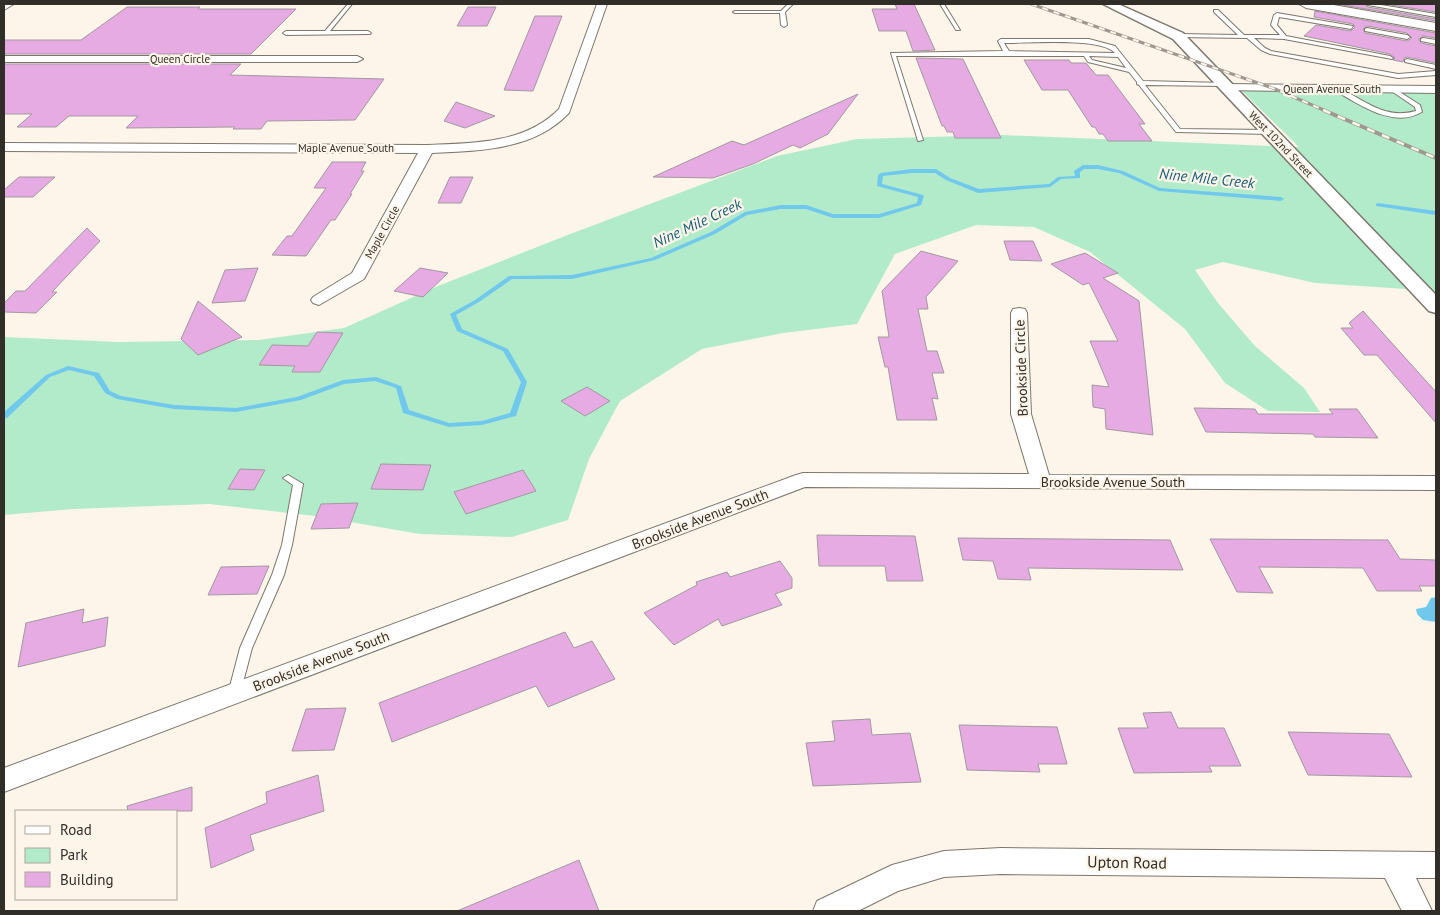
<svg xmlns="http://www.w3.org/2000/svg" width="1440" height="915" viewBox="0 0 1440 915" font-family="'PT Sans',sans-serif">
<rect width="100%" height="100%" fill="#fdf5e9"/>
<polygon fill="#b2ebca" points="1436,88 1436,291 1315,283 1223,262 1195,270 1218,303 1255,346 1304,388 1320,412 1268,411 1225,383 1185,329 1090,252 1034,227 976,225 895,254 857,324 783,333 702,349 620,401 589,459 568,520 512,537 420,534 315,516 209,504 73,509 4,515 4,337 118,342 259,340 344,328 438,286 565,236 777,156 857,139 1001,135 1299,147 1240,89"/>
<polygon fill="#70c8ed" points="1436,597 1436,622 1423,620 1417,614 1416,609 1426,607 1431,598"/>
<g fill="none" stroke-linecap="round" stroke-linejoin="round">
<g fill="#70c8ed" fill-rule="evenodd">
<polygon points="1098,165 1123,171 1160,188 1281,197 1284,199 1281,201 1159,191 1119,173 1098,169 1084,169 1080,172 1080,178 1061,179 1050,187 978,193 946,180 935,173 912,173 883,176 882,184 923,195 924,196 921,205 879,218 833,218 806,209 781,209 747,215 715,234 655,260 572,279 512,279 479,302 456,315 462,329 508,349 527,382 516,416 482,425 449,427 403,413 396,388 375,381 344,384 301,400 236,412 174,409 117,399 105,393 94,376 69,370 50,377 7,418 4,418 4,412 46,375 68,366 99,373 110,391 121,396 174,405 236,408 297,397 343,380 376,377 401,386 409,410 449,423 482,421 510,413 521,382 503,351 457,331 450,314 475,300 509,276 572,275 651,258 711,232 745,212 781,205 806,205 833,214 879,214 917,203 918,197 877,186 878,175 881,173 912,169 936,169 950,178 979,189 1049,184 1058,177 1075,176 1074,171 1083,165"/>
<polygon points="1378,203 1436,211 1436,215 1376,206 1376,204"/>
</g>
</g>
<g fill="#e6abe2" stroke="#a298a1" fill-rule="evenodd">
<polygon points="895,4 914,4 935,50 913,51 906,31 879,31 872,9 897,9"/>
<polygon points="1337,4 1364,4 1368,7 1436,19 1436,21"/>
<polygon points="1385,4 1436,4 1436,12"/>
<polygon points="127,7 200,7 198,9 296,9 251,54 4,54 4,40 81,40"/>
<polygon points="468,7 496,7 487,26 457,26"/>
<path d="M1315,11L1436,33V38L1423,36L1419,39L1421,43L1436,46V63L1407,57L1404,58L1403,62L1393,60L1395,58L1390,54L1304,36L1316,25L1351,31L1355,27L1353,24L1314,17ZM1367,26L1407,33L1412,38L1407,41L1365,33L1363,29Z"/>
<polygon points="535,16 562,16 533,91 504,90"/>
<polygon points="916,58 963,59 1001,138 955,138 953,132 947,132 944,126 942,126"/>
<polygon points="1024,60 1069,60 1071,63 1086,63 1096,75 1108,75 1145,124 1139,124 1152,141 1108,141 1103,134 1099,134 1095,127 1092,127 1068,90 1042,90"/>
<polygon points="4,64 241,64 230,75 384,79 355,120 267,121 261,129 233,129 235,127 126,128 138,116 69,116 56,127 17,127 32,114 4,114"/>
<polygon points="858,94 828,134 800,148 793,145 753,164 713,178 653,177 732,141 744,145"/>
<polygon points="456,102 495,116 465,128 444,121"/>
<polygon points="332,162 366,162 361,171 364,171 350,194 352,194 335,220 331,220 306,256 272,255 287,236 292,236 326,188 314,188"/>
<polygon points="19,177 55,177 33,197 4,197 4,190"/>
<polygon points="450,177 473,177 461,203 438,203"/>
<polygon points="87,228 100,241 52,292 57,292 36,313 4,312 4,303 16,291 25,291"/>
<polygon points="1004,241 1033,241 1042,261 1010,260"/>
<polygon points="921,251 958,261 926,297 928,309 918,309 927,351 937,351 944,373 932,373 938,399 932,398 937,420 897,420 888,367 885,367 878,337 889,337 882,291"/>
<polygon points="1085,253 1118,273 1103,278 1139,301 1153,435 1106,429 1105,409 1093,407 1092,385 1109,387 1090,341 1118,341 1089,283 1083,285 1051,264"/>
<polygon points="258,268 245,301 212,303 225,270"/>
<polygon points="420,268 448,273 423,297 394,291"/>
<polygon points="198,301 242,337 198,355 181,339"/>
<polygon points="1363,311 1436,392 1436,423 1377,355 1364,355 1341,328 1353,328 1349,323"/>
<polygon points="317,332 343,333 320,372 292,372 295,366 259,365 272,345 308,346"/>
<polygon points="587,387 610,401 585,416 561,401"/>
<polygon points="1194,408 1255,409 1258,414 1333,414 1329,409 1357,409 1378,438 1315,437 1313,434 1206,432"/>
<polygon points="381,464 431,465 423,490 371,489"/>
<polygon points="240,469 265,470 254,490 228,489"/>
<polygon points="523,470 536,491 466,514 454,492"/>
<polygon points="358,503 349,528 311,529 321,504"/>
<polygon points="817,535 915,536 923,581 887,581 885,566 819,566"/>
<polygon points="958,538 1170,540 1183,570 1028,568 1031,580 998,579 993,561 963,560"/>
<polygon points="1210,539 1388,540 1400,559 1436,560 1436,586 1419,586 1422,591 1377,591 1363,568 1259,567 1273,593 1237,592"/>
<polygon points="780,561 792,578 792,588 775,594 782,605 722,626 718,619 674,645 644,613 697,585 696,582 727,572 730,577"/>
<polygon points="269,566 257,594 208,595 221,567"/>
<polygon points="84,609 82,623 108,617 105,646 18,667 26,623"/>
<polygon points="565,632 574,648 592,641 615,679 548,707 536,686 392,742 379,703"/>
<polygon points="346,708 334,750 292,751 306,709"/>
<polygon points="1171,712 1178,728 1224,728 1241,766 1209,766 1212,772 1134,773 1118,728 1148,728 1143,713"/>
<polygon points="870,719 872,735 910,733 921,782 813,786 806,743 835,741 832,721"/>
<polygon points="959,725 1057,727 1067,764 1038,764 1040,772 967,770"/>
<polygon points="1288,732 1389,734 1412,777 1308,775"/>
<polygon points="318,775 324,811 250,835 254,850 211,868 205,828 267,803 266,792"/>
<polygon points="192,787 192,811 128,811 127,806"/>
<polygon points="579,860 599,911 457,911"/>
</g>
<g fill="none" stroke-linecap="round" stroke-linejoin="round">
<defs>
<g id="service">
<polygon points="348,4 352,4 330,31 368,31 371,33 370,34 286,35 283,33 286,31 325,31"/>
<polygon points="788,4 793,4 785,12 787,25 784,27 781,25 780,13 735,13 733,12 735,11 781,11"/>
<polygon points="940,4 944,4 960,30 956,30"/>
<polygon points="1366,4 1375,4 1436,14 1436,17 1368,5"/>
<polygon points="1214,10 1218,10 1244,35 1280,35 1271,25 1274,15 1277,13 1353,26 1351,29 1279,17 1277,25 1286,36 1390,56 1393,58 1392,59 1284,39 1254,38 1265,48 1271,51 1398,74 1436,71 1436,75 1398,78 1270,54 1261,50 1247,38 1176,37 1176,35 1178,34 1238,35 1214,12"/>
<polygon points="1367,28 1407,35 1410,37 1407,39 1365,31 1365,29"/>
<polygon points="1423,38 1436,40 1436,44 1421,41 1421,39"/>
<path d="M1001,39H1089L1115,46L1143,81L1225,83L1226,84L1223,86L1145,85L1180,129L1270,130L1273,132L1270,134L1176,132L1139,85L1137,84V82L1129,72L1088,62L1084,56H896L923,140L918,141L891,53L1003,51L998,41ZM1004,43C1027,43 1102,37 1115,53L1009,51ZM1089,56L1118,57L1126,68L1092,60Z"/>
<polygon points="1407,59 1436,65 1436,69 1405,62 1405,60"/>
<path d="M1336,87C1365,99 1382,120 1416,111L1415,107L1390,90L1395,89L1420,105L1422,112C1393,129 1359,104 1334,90L1333,89Z"/>
<polygon points="288,475 303,484 292,545 284,575 252,648 240,694 238,698 234,699 230,698 228,694 240,648 272,575 282,545 293,485 283,478"/>
</g>
<g id="minor">
<polygon points="4,4 14,4 4,10"/>
<path d="M597,4H607L569,113C534,150 480,151 432,153L364,279L319,305L313,303L311,300L313,297L352,273L418,153L4,151V143L427,145C473,143 525,144 559,109Z"/>
<polygon points="4,56 357,56 363,59 357,62 4,62"/>
<polygon points="1227,84 1436,86 1436,93 1223,90 1221,88"/>
<polygon points="1019,308 1025,309 1027,313 1031,414 1049,475 1436,476 1436,490 805,487 4,792 4,768 796,475 803,473 1029,474 1011,414 1011,313 1013,309"/>
<polygon points="1001,848 1436,852 1436,878 1416,878 1432,911 1402,911 1385,878 1001,874 944,877 898,891 858,911 813,911 817,901 892,865 944,851"/>
</g>
<polygon id="tertiary" points="1103,4 1118,4 1183,33 1436,295 1436,313 1429,311 1173,39"/>
<polygon id="secondary" points="1299,4 1328,4 1436,23 1436,31 1306,8"/>
</defs>
<use href="#service" stroke="#7d766c" stroke-width="2"/>
<use href="#minor" stroke="#7d766c" stroke-width="2"/>
<use href="#tertiary" stroke="#7d766c" stroke-width="3"/>
<use href="#secondary" stroke="#7d766c" stroke-width="2"/>
<use href="#service" fill="#fff" fill-rule="evenodd"/>
<use href="#minor" fill="#fff" fill-rule="evenodd"/>
<use href="#tertiary" fill="#fff" fill-rule="evenodd"/>
<use href="#secondary" fill="#fff" fill-rule="evenodd"/>
<defs>
<polyline id="rail-far1" points="1031,4 1275,89 1326,111"/>
<polyline id="rail" points="1323,110 1436,158"/>
</defs>
<use href="#rail-far1" stroke="#9e9890" stroke-width="3"/>
<use href="#rail" stroke="#9e9890" stroke-width="4"/>
<use href="#rail-far1" stroke="#fdf5e9" stroke-width="2" stroke-dasharray="6" stroke-linecap="butt"/>
<use href="#rail" stroke="#fdf5e9" stroke-width="2.5" stroke-dasharray="8" stroke-linecap="butt"/>
</g>
<g text-anchor="middle" dominant-baseline="central" stroke-width="4.5" stroke-linejoin="round" paint-order="stroke">
<g font-size="11" fill="#312e2a" stroke="#fdf5e9">
<text x="180" y="59">Queen Circle</text>
<text x="1332" y="89">Queen Avenue South</text>
<text transform="translate(1281 144) rotate(46)">West 102nd Street</text>
<text x="346" y="148">Maple Avenue South</text>
<text transform="translate(382 232) rotate(-61)">Maple Circle</text>
</g>
<g font-size="14" fill="#312e2a" stroke="#fdf5e9">
<text transform="translate(1021 368) rotate(-92)">Brookside Circle</text>
<text x="1113" y="482">Brookside Avenue South</text>
<text transform="translate(700 519) rotate(-21)">Brookside Avenue South</text>
<text transform="translate(321 661) rotate(-21)">Brookside Avenue South</text>
</g>
<g font-size="15" font-style="italic" fill="#185d77" stroke="#fdf5e9">
<text transform="translate(1207 178) rotate(6)">Nine Mile Creek</text>
<text transform="translate(697 223) rotate(-25)">Nine Mile Creek</text>
</g>
<g font-size="16" fill="#312e2a" stroke="#fdf5e9">
<text transform="translate(1127 862) rotate(1)">Upton Road</text>
</g>
</g>
<rect width="1440" height="915" fill="none" stroke="#312e2a" stroke-width="10"/>
<rect x="15" y="810" width="162" height="90" fill="#fdf5e9" stroke="#aba59d"/>
<rect x="25" y="826" width="25" height="8" fill="#ffffff" stroke="#aba59d"/>
<text x="60" y="835" font-size="15" fill="#312e2a">Road</text>
<rect x="25" y="848" width="25" height="15" fill="#b2ebca" stroke="#aba59d"/>
<text x="60" y="860" font-size="15" fill="#312e2a">Park</text>
<rect x="25" y="872" width="25" height="15" fill="#e6abe2" stroke="#aba59d"/>
<text x="60" y="885" font-size="15" fill="#312e2a">Building</text>
</svg>
